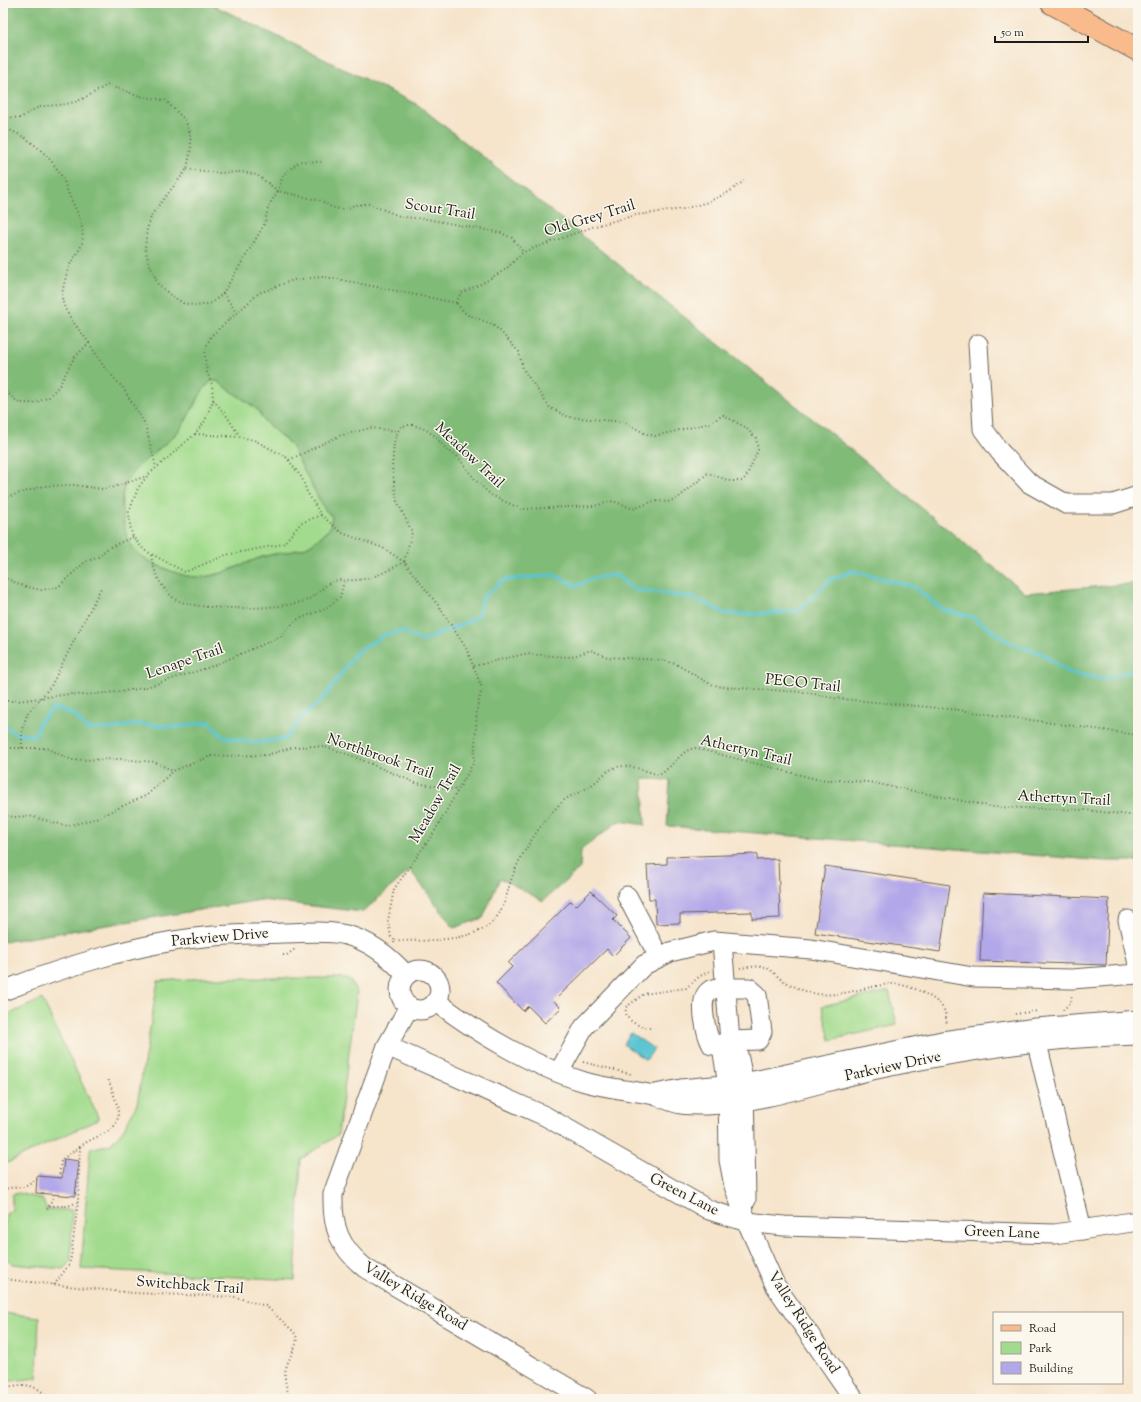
<svg xmlns="http://www.w3.org/2000/svg" width="1141" height="1402" viewBox="0 0 1141 1402" font-family="'Sorts Mill Goudy',serif">
<rect width="100%" height="100%" fill="#fbf7ec"/>
<filter id="ink" filterUnits="userSpaceOnUse"><feTurbulence type="fractalNoise" baseFrequency=".025" numOctaves="2"/><feDisplacementMap in="SourceGraphic" scale="8" xChannelSelector="R" yChannelSelector="G"/><feConvolveMatrix kernelMatrix="1 2 1 2 8 2 1 2 1" color-interpolation-filters="sRGB"/></filter>
<filter id="wash" filterUnits="userSpaceOnUse"><feTurbulence type="fractalNoise" baseFrequency=".012" numOctaves="4" result="noise"/><feDisplacementMap in="SourceGraphic" scale="16" xChannelSelector="R" yChannelSelector="G"/><feGaussianBlur stdDeviation="0.9" result="paint"/><feColorMatrix in="noise" values="0 0 0 0 0 0 0 0 0 0 0 0 0 0 0 0 0 1.4 0 .05"/><feComposite in="paint" operator="in"/></filter>
<g filter="url(#wash)">
<rect width="100%" height="100%" fill="#f6e4cb"/>
<g fill="#a2db8d" stroke="#5f7c54">
<path d="M211,381H217L257,409L265,422L290,444L325,510L332,516L330,528C322,535 312,546 301,549C288,553 275,553 262,557C241,564 219,578 196,577C186,577 176,573 167,569C155,564 141,559 133,549C121,532 119,503 125,484C133,461 161,450 177,433C191,417 196,395 211,381Z"/>
<polygon points="205,978 345,978 351,981 357,993 338,1135 301,1159 295,1280 81,1269 90,1149 111,1144 123,1130 137,1104 158,981"/>
<polygon points="889,991 897,1025 830,1040 822,1006"/>
<polygon points="42,999 99,1119 3,1165 3,1017"/>
<polygon points="18,1193 42,1199 47,1209 72,1210 71,1260 64,1269 12,1264 3,1254 3,1236 6,1214 12,1210 12,1195"/>
<polygon points="3,1313 39,1317 37,1378 3,1382"/>
</g>
<path fill="#81bb78" stroke="#4e6c4a" fill-rule="evenodd" d="M3,3H209L418,105L839,440L1025,593L1138,583V861H1106L667,826L670,780L643,779L645,825L619,821L581,850L580,868L543,901L500,878L483,918L454,928L410,870L363,912L261,900L3,942ZM211,381H217L257,409L265,422L290,444L325,510L332,516L330,528C322,536 312,546 301,549C288,553 274,553 262,557C241,564 219,578 196,577C180,577 143,561 133,549C128,541 125,532 124,523C122,511 119,493 126,482C140,459 161,451 176,433C191,417 196,395 211,381Z"/>
<polygon fill="#58c4d1" stroke="#3a7076" points="631,1033 654,1049 646,1060 623,1044"/>
<g fill="none" stroke-linecap="round" stroke-linejoin="round">
<path stroke="#58c4d1" stroke-width="3.5" d="M3,724L14,733L35,736L40,722L54,708L73,714L87,729H109L139,724L177,727L209,722L223,737L255,743L285,739L304,715L323,699L357,652L384,635L402,631L422,641C441,632 461,627 478,616L483,597L504,580L554,575L577,586L593,578L616,575L633,589L694,598L727,614H758L798,611L830,580L853,571L914,587L943,610L972,617L1012,644L1041,653L1069,673L1103,679L1126,673L1138,665"/>
</g>
<g id="blocks">
<g fill="#b2a7e9">
<polygon points="757,854 757,860 778,859 780,918 752,919 752,912 680,914 680,923 656,924 655,899 649,899 647,865 667,864 667,857"/>
<polygon points="825,866 950,885 940,952 815,933"/>
<polygon points="591,891 617,916 613,920 631,938 613,956 607,949 554,1001 561,1008 545,1023 528,1006 523,1011 496,983 512,967 508,963 571,901 576,906"/>
<polygon points="983,893 1109,899 1106,965 980,961"/>
<polygon points="64,1159 79,1161 75,1196 36,1193 37,1176 62,1178"/>
</g>
</g>
</g>
<g filter="url(#ink)">
<use href="#blocks" fill-opacity="0" stroke="#686259" stroke-width="1"/>
<g fill="none" stroke-linecap="round" stroke-linejoin="round">
<defs>
<g id="minor">
<polyline points="978,344 983,429 1000,452 1029,483 1066,504 1113,504 1138,496"/>
<polyline points="627,896 659,957"/>
<polyline points="1128,920 1138,964"/>
<polyline points="722,942 730,1041 737,1050 744,1083 746,1200"/>
<circle cx="420" cy="990" r="20"/>
<path d="M725,988H749L757,995L762,1032L758,1040L730,1041L718,1045H712C706,1034 699,1003 707,993C711,988 719,988 725,988Z"/>
<path d="M3,991C63,967 140,943 204,937C230,934 257,934 283,933C303,933 326,930 346,935C370,941 390,957 406,975"/>
<path d="M436,1001C475,1032 537,1068 585,1082C606,1088 628,1090 649,1094C660,1096 670,1102 681,1104C689,1105 699,1105 707,1105C764,1102 817,1083 872,1070C959,1051 1049,1037 1138,1035"/>
<path d="M409,1007L387,1046L333,1194C332,1227 339,1247 365,1268L587,1399"/>
<polyline points="1034,1031 1082,1230"/>
<polyline points="730,1041 723,1053 728,1085 729,1160 734,1186 747,1222 775,1285 854,1399"/>
<polyline points="387,1046 545,1116 709,1210 747,1222 784,1226 1055,1234 1138,1221"/>
<polyline points="559,1072 584,1027 644,965 670,952 714,941 811,949 973,977 1072,979 1138,974"/>
<polyline points="655,1094 681,1089 744,1083 942,1041 1036,1028 1138,1020"/>
</g>
<polyline id="major" points="1052,3 1138,50"/>
</defs>
<use href="#minor" stroke="#686259" stroke-width="21"/>
<use href="#major" stroke="#686259" stroke-width="24"/>
<g stroke="#686259" stroke-width="2" stroke-dasharray="1 3" stroke-linecap="butt">
<path d="M3,117L21,118C44,100 46,109 70,103C82,101 96,91 107,85L140,96L165,100L185,120L190,133L191,148L187,169L152,214L147,229L145,248L149,263L158,284L169,294L183,303L197,306L212,303L223,293L253,244L265,223L268,207L278,191L322,201L331,207L343,210L355,205L369,204L402,217L427,219L501,233L512,238L523,252"/>
<path d="M3,128C26,134 51,156 62,177C65,183 67,191 70,197C77,212 85,225 82,243C80,251 72,259 69,267C67,272 62,291 62,296C63,314 80,329 89,343L74,358L59,386L49,397L35,403H19L3,389"/>
<polyline points="187,169 220,173 241,172 257,175 278,191 283,175 300,161 321,162"/>
<polyline points="223,293 237,313"/>
<polyline points="456,303 461,293 483,283 506,269 523,252 595,226 636,215 683,209 708,202 729,192 744,181"/>
<polyline points="89,343 104,367 123,388 145,424 156,467"/>
<polyline points="195,434 240,437"/>
<polyline points="289,460 339,436 370,428 398,431"/>
<polyline points="3,498 44,486 74,485 102,489 111,488 147,476"/>
<polyline points="321,515 301,523 283,544 226,555 185,572 144,550 133,537 130,526 129,512 138,488 148,475 195,434 205,421 213,400 212,385 207,372 205,358 206,347 211,336 259,293 293,280 310,278 323,277 337,279 456,303"/>
<path d="M151,555C154,572 160,588 175,599C195,612 285,610 307,600C317,596 325,583 335,581C341,579 349,581 356,580C374,579 389,570 404,562L383,548L342,533L321,515L307,492L302,478L286,457L254,440L240,437L226,415L213,400"/>
<polyline points="3,577 23,586 41,590 58,587 85,562 98,557 108,548 133,537"/>
<polyline points="474,666 524,654 571,657 591,650 607,657 662,660 676,664 710,684 723,687 805,692 833,698 959,710 1138,735"/>
<polyline points="3,701 18,701 69,694 83,695 118,692 143,688 210,667 280,637 296,620 325,609 340,597 344,581"/>
<polyline points="3,748 46,748 72,760 120,759 155,762 173,771"/>
<polyline points="22,748 22,729 28,713 51,686 101,588"/>
<polyline points="3,815 14,817 29,816 68,826 94,819 147,795 173,771 211,756 267,755 294,747 316,746 329,748 350,755 416,783 458,790"/>
<path d="M395,940C419,942 470,941 489,925C507,910 506,890 515,870C522,852 551,807 569,797C577,793 585,790 593,784C601,778 606,770 617,767C630,764 646,771 659,775C672,768 681,750 695,748L816,779L868,782L994,807L1085,810L1138,816"/>
<polyline points="394,943 395,940 391,937 388,921 394,889 433,834 474,762 477,709 482,688 466,648 438,605 404,562 412,532 397,501 392,467 394,443 398,431 401,427 407,425 413,425 425,429 435,436 447,450 458,457 477,482 491,495 521,509 594,506 613,501 633,509 654,501 668,502 678,498 708,473 730,481 742,481 746,477 758,450 756,438 745,427 723,415 710,423 655,436 646,434 624,422 569,417 550,408 523,369 519,352 500,331 492,324 466,314 456,303"/>
<polyline points="283,955 287,955 295,949"/>
<path d="M740,968C747,967 757,966 764,967C772,969 777,977 784,981C793,986 803,991 812,993C839,999 864,986 891,984C906,983 937,996 944,1010C946,1014 946,1020 947,1024"/>
<polyline points="1063,1010 1071,1002 1072,994"/>
<polyline points="1015,1014 1038,1011"/>
<path d="M650,1028C640,1027 623,1021 626,1007L644,994L686,988L700,976L710,971"/>
<polyline points="583,1062 631,1074"/>
<polyline points="59,1178 61,1160 80,1147"/>
<polyline points="3,1190 8,1188 23,1187 37,1179"/>
<polyline points="49,1206 54,1195"/>
<path d="M47,1209L49,1206H68L78,1202L80,1147C88,1140 96,1138 105,1133C129,1121 114,1099 108,1078"/>
<path d="M3,1279L133,1293L235,1297L266,1306L294,1332L297,1338C296,1349 289,1357 286,1368C283,1378 287,1389 290,1399"/>
<polyline points="54,1285 69,1265 71,1257 78,1202"/>
<path d="M3,1388C25,1383 34,1383 50,1399"/>
</g>
<use href="#minor" stroke="#fff" stroke-width="19"/>
<use href="#major" stroke="#fabb8c" stroke-width="22"/>
</g>
</g>
<g text-anchor="middle" dominant-baseline="central" stroke-width="3" stroke-linejoin="round" paint-order="stroke">
<g font-size="15" fill="#1c1c1c" stroke="#fbf7ec">
<text transform="translate(440 210) rotate(9)">Scout Trail</text>
<text transform="translate(590 219) rotate(-17)">Old Grey Trail</text>
<text transform="translate(469 456) rotate(43)">Meadow Trail</text>
<text transform="translate(185 662) rotate(-19)">Lenape Trail</text>
<text transform="translate(803 684) rotate(6)">PECO Trail</text>
<text transform="translate(746 751) rotate(13)">Athertyn Trail</text>
<text transform="translate(380 757) rotate(19)">Northbrook Trail</text>
<text transform="translate(1064 799) rotate(3)">Athertyn Trail</text>
<text transform="translate(436 804) rotate(-60)">Meadow Trail</text>
<text transform="translate(220 938) rotate(-5)">Parkview Drive</text>
<text transform="translate(893 1067) rotate(-12)">Parkview Drive</text>
<text transform="translate(684 1195) rotate(27)">Green Lane</text>
<text transform="translate(1002 1233) rotate(2)">Green Lane</text>
<text transform="translate(190 1286) rotate(4)">Switchback Trail</text>
<text transform="translate(415 1297) rotate(31)">Valley Ridge Road</text>
<text transform="translate(803 1323) rotate(57)">Valley Ridge Road</text>
</g>
</g>
<rect width="1141" height="1402" fill="none" stroke="#fbf7ec" stroke-width="16"/>
<rect x="993" y="1312" width="130" height="72" fill="#fbf7ec" stroke="#a29f99"/>
<rect x="1001" y="1325" width="20" height="6" fill="#fabb8c" stroke="#a29f99"/>
<text x="1029" y="1332" font-size="12" fill="#1c1c1c">Road</text>
<rect x="1001" y="1342" width="20" height="12" fill="#a2db8d" stroke="#a29f99"/>
<text x="1029" y="1352" font-size="12" fill="#1c1c1c">Park</text>
<rect x="1001" y="1362" width="20" height="12" fill="#b2a7e9" stroke="#a29f99"/>
<text x="1029" y="1372" font-size="12" fill="#1c1c1c">Building</text>
<path d="M995 36v6h93v-6" fill="none" stroke="#1c1c1c" stroke-width="2"/>
<text x="1001" y="36" font-size="12" fill="#1c1c1c" stroke="#fbf7ec" stroke-width="3" paint-order="stroke">50 m</text>
</svg>
